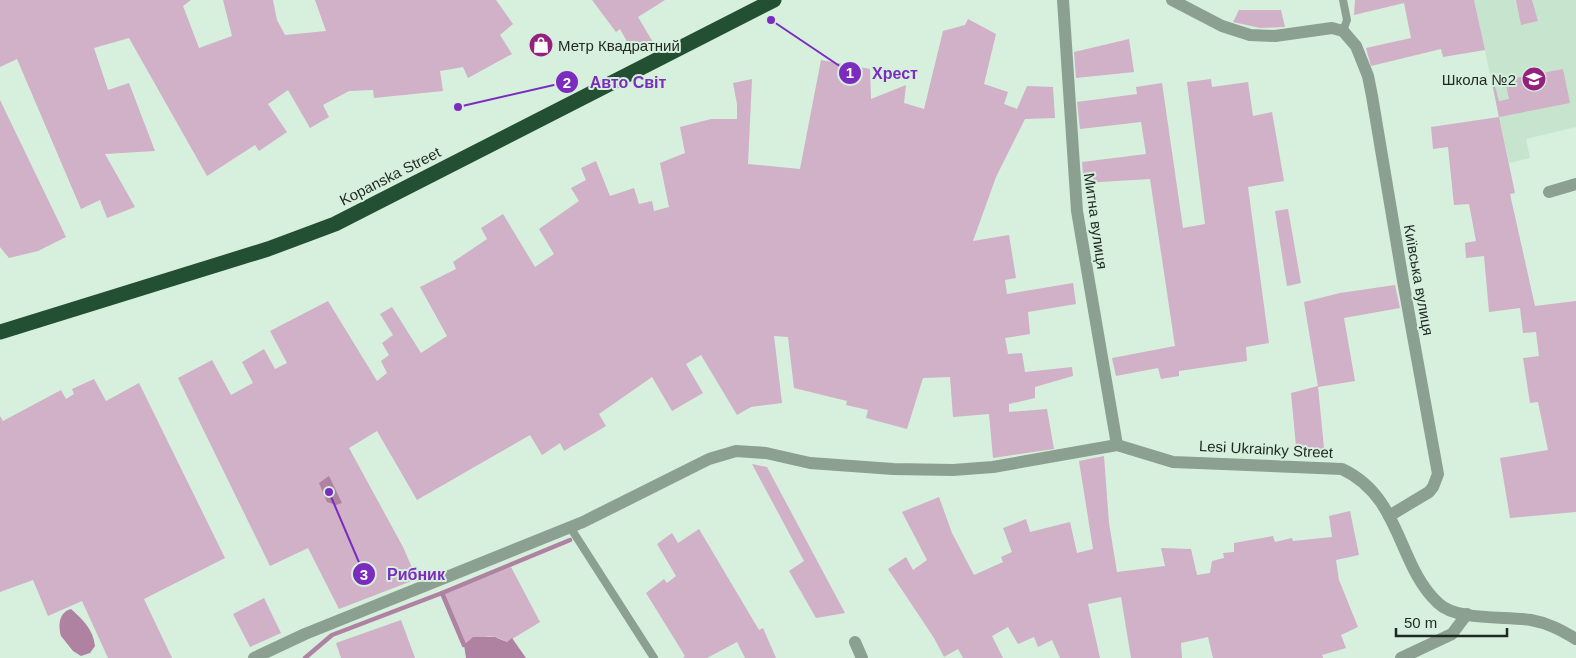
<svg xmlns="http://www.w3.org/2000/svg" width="1576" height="658" viewBox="0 0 1576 658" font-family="Helvetica,sans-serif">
<rect width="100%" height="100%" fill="#d7efdd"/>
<polygon fill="#c7e5ce" points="1474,0 1576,0 1576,127 1526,139 1530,158 1509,163"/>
<g fill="#d0b1c7">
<polygon points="0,0 191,0 183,6 199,48 232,36 223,0 273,0 277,20 285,35 326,31 315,0 496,0 513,24 500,35 512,54 468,78 463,67 440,71 443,91 374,98 373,90 349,91 323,105 329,117 310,128 288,90 268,104 287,132 259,151 255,145 207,176 129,38 94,48 108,90 129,83 155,151 105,154 135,207 107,218 100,200 81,209 17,59 0,67"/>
<polygon points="592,0 665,0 638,17 654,44 634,54 620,29 616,32"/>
<polygon points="1355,0 1474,0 1485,50 1443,57 1441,49 1371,66 1366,48 1411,38 1404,3 1354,15"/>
<polygon points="1516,0 1532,0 1538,21 1521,25"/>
<polygon points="1239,10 1281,10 1285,27 1260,28 1233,22"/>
<polygon points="968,19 996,34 984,84 1008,92 1004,104 1017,109 1027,86 1053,87 1055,118 1025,119 996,177 973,241 1009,235 1016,278 1005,280 1007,294 1073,283 1076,304 1028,312 1030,334 1005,338 1008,354 1022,353 1025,372 1072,367 1073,376 1035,387 1035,398 1009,404 1009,412 1047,409 1054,449 993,458 989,414 953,417 950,377 923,378 907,429 866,418 868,410 846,405 847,401 794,388 788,337 774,336 782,403 751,407 737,415 701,355 686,364 703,393 672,411 652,377 599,414 606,426 564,451 560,443 542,455 530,435 417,500 377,431 349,448 403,547 417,579 339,609 308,548 270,566 178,378 212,360 231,395 253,383 242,362 264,349 275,369 287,363 270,331 328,301 377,381 387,373 381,361 389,355 382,343 393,335 380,314 392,307 421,353 447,336 420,287 456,269 453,262 487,239 481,228 503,214 535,267 554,254 539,229 579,201 571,188 586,180 581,168 596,161 610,196 634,188 639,204 652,201 654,211 669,207 660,163 685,153 680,127 711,119 737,119 737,104 733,83 752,79 748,164 800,169 821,60 870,69 871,99 906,85 904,103 924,109 943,31 965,25"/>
<polygon points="1129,39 1134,72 1076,78 1074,52"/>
<polygon points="1563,69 1570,103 1499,117 1515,193 1510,194 1535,306 1576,301 1576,512 1510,518 1500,458 1548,450 1538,402 1530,403 1523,358 1539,356 1536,332 1523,333 1520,308 1489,312 1484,256 1466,258 1465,243 1476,241 1469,204 1454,205 1448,147 1433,149 1431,127 1499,117 1492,83 1494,82 1499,101 1509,99 1505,80"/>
<polygon points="1211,79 1212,87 1248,82 1253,116 1272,112 1284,181 1248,187 1269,343 1246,347 1247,361 1179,371 1179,376 1161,379 1158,368 1116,376 1112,358 1175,346 1150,179 1084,183 1082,162 1146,154 1141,122 1080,129 1077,102 1137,94 1136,87 1162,83 1183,228 1205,224 1187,82"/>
<polygon points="0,100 66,237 38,251 9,258 0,247"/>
<polygon points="1288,209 1301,283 1287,286 1275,211"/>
<polygon points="1395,285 1400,308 1344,318 1355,381 1318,387 1325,458 1297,457 1291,393 1318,386 1304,302 1340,293"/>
<polygon points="94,379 106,401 139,383 225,558 144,599 172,658 108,658 82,601 48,616 33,580 0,592 0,416 3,421 61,390 66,399 74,394 72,389"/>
<polygon points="1104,456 1109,523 1117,572 1165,566 1161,548 1191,549 1197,575 1210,573 1212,561 1224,558 1223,553 1234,552 1234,543 1273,536 1275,542 1292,538 1293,541 1332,537 1329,516 1350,511 1359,555 1336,560 1339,580 1358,627 1341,635 1346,648 1322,655 1323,658 1213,658 1208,637 1181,643 1182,658 1131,658 1121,597 1088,604 1100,658 1060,658 1052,640 1038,647 1034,637 1018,644 1008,627 992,636 1003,658 963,658 958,649 944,657 934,638 888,569 906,557 913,570 927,560 902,512 939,497 952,533 974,575 1003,562 1001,557 1012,552 1003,528 1026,519 1030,532 1070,522 1077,553 1093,549 1079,461"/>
<polygon points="752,464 767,467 845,613 816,618 789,571 804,561"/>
<polygon points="699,529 759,630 763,628 776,658 745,658 737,642 707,658 683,658 685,656 646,593 664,579 667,583 676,576 657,544 672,533 678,543"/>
<path d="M511,567L540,622L507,642C491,632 478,637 464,645L463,648L441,595Z"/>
<polygon points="264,598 281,633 250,647 233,614"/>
<polygon points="401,620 415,658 341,658 336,643"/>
</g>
<g fill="#af82a2">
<polygon points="329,476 342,503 336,505 327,502 319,483"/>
<path d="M71,609C83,620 93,629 95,646L90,653L81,656L73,651L61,636C58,625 59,612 71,609Z"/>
<polygon points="473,637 495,637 507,642 512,638 526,658 466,658 464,645"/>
</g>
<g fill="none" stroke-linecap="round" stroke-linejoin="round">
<g stroke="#af82a2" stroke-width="4.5">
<polyline points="442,593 570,540"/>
<polyline points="305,658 332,635 442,593 464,645"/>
</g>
<g stroke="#8ca091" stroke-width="8">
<polyline points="1343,0 1347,20 1343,31"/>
<polyline points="570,527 654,658"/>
</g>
<g stroke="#8ca091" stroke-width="12">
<polyline points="1063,0 1077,211 1117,445"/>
<polyline points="1172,0 1222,26 1250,35 1275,36 1332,28 1343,31 1356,46 1368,76 1372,96 1403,281 1438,474 1433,487 1429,492 1389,516"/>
<polyline points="1549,192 1576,184"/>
<polyline points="855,642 862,658"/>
<path d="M254,658L305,634L583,522L709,459L736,451L766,453L810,463L893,469L953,470L993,467L1117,445L1173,462L1342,469C1402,497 1397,565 1438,603C1456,621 1505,616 1531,620C1548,623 1561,630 1576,639"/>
<polyline points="1401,658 1452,634 1467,614"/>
</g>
<polyline stroke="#234f32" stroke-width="15" points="0,332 268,249 335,224 774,0"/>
</g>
<defs>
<symbol id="shop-disc" viewBox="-11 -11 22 22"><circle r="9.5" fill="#95217f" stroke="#d7efdd"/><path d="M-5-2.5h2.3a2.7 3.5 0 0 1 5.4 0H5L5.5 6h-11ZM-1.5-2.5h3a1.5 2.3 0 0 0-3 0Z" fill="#fff"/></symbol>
<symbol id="school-disc" viewBox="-11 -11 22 22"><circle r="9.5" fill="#95217f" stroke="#d7efdd"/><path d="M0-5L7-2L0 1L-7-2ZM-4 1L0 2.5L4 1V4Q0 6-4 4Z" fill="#fff"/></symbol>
</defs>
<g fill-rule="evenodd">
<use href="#shop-disc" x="527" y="31" width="28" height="28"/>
<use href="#school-disc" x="1520" y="65" width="28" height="28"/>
</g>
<g text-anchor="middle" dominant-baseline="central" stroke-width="4" stroke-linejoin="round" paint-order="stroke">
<g font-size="15" fill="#1f2821" stroke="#d7efdd" text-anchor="start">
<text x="558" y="45">Метр Квадратний</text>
<text x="1516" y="79" text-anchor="end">Школа №2</text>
</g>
<g font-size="15" fill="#1f2821" stroke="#d7efdd">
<text transform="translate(390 176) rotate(-27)">Kopanska Street</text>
<text transform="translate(1096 221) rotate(82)">Митна вулиця</text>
<text transform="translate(1419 280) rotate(80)">Київська вулиця</text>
<text transform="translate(1266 449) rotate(3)">Lesi Ukrainky Street</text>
</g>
</g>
<path fill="none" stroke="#7b2cbf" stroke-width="2" d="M771 20L850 73M458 107L567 82M329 492L364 574"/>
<g fill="#7b2cbf" stroke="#d7efdd" stroke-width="2">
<circle cx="771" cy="20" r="5"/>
<circle cx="458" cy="107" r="5"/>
<circle cx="329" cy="492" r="5"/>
<circle cx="850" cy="73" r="12"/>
<circle cx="567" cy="82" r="12"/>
<circle cx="364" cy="574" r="12"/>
</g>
<g font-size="15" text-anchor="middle" font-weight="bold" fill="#fff">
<text x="850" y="78">1</text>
<text x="567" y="88">2</text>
<text x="364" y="580">3</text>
</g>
<g font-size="16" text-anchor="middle" font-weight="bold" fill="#7b2cbf" stroke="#d7efdd" stroke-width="4" stroke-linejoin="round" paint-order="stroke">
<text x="895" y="79">Хрест</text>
<text x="628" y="88">Авто Світ</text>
<text x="416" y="580">Рибник</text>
</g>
<path d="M1396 628v8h111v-8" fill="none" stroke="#1f2821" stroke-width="2.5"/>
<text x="1404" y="628" font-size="15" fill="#1f2821" stroke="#d7efdd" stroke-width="4" paint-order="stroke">50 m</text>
</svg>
